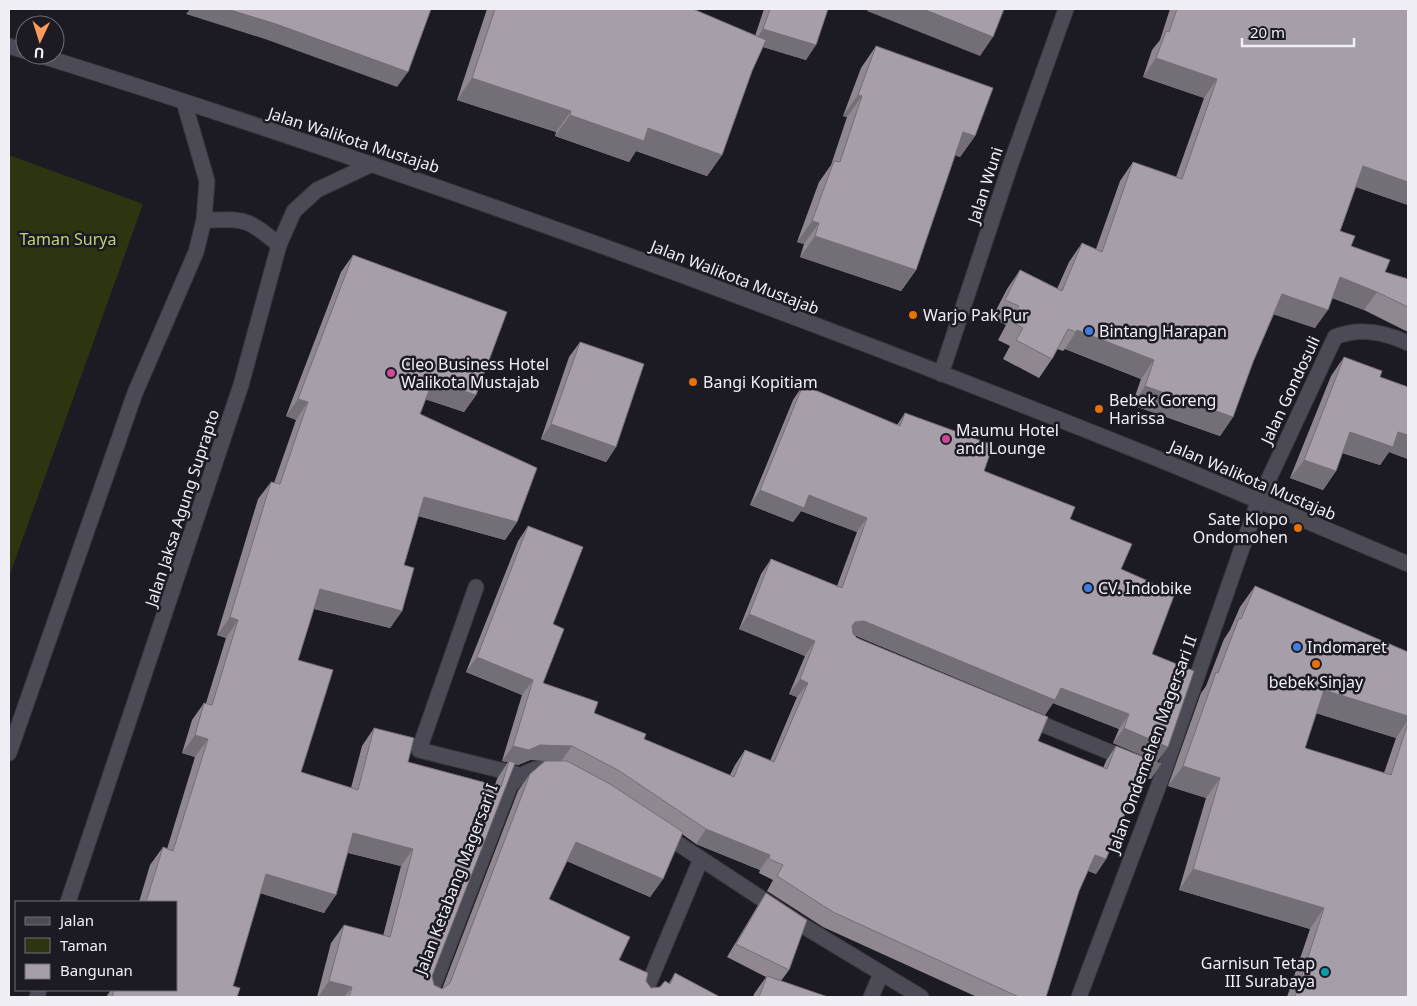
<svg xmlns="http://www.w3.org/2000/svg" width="1417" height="1006" viewBox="0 0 1417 1006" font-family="'Noto Sans',sans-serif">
<rect width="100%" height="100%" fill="#1c1a23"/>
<polygon fill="#2c3410" points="9,155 143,204 9,577"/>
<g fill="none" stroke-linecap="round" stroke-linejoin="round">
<defs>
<polyline id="lane" points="476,587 419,750 520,775"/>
<g id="street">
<polyline points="941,374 1010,166 1066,9"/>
<polyline points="1025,717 1129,760"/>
<polyline points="662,833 800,924 921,997"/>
<path d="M429,997L510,786C524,771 535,767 555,768"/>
<polyline points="643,997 701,859"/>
<polyline points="871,997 881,974"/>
<path d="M1079,997L1163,774L1258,502L1335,337C1360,327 1384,332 1408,343"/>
</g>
<g id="secondary">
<polyline points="9,46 25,51"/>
<path d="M39,55C415,173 785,309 1151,456C1237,491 1322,528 1408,564"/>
<path d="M204,220C246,219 247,218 279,245"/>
<polyline points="9,753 135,393 196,252 204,220 207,181 184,102"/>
<polyline points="68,902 241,385 279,245 294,211 317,190 372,164"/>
<polyline points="37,997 39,990"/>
</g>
</defs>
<use href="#lane" stroke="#36353b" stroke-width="17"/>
<use href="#street" stroke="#36353b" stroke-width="17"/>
<use href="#secondary" stroke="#36353b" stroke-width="17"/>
<use href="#lane" stroke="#4c4a55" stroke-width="15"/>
<use href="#street" stroke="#4c4a55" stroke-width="15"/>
<use href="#secondary" stroke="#4c4a55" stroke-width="15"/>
</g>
<g fill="#8f8890" fill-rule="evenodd">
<polygon points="487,9 693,9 755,36 764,9 828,9 806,60 763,47 752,71 722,155 707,176 636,151 629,162 555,136 556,132 457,100"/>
<polygon points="1170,9 1408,9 1408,205 1356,187 1340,231 1351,246 1385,272 1408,279 1408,332 1364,310 1332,298 1315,328 1274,314 1253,362 1233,417 1220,436 1132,405 1141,379 1065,349 1063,351 1057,349 1052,359 1039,378 1003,359 1010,346 998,340 1006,325 992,318 1007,289 1020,270 1057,289 1069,262 1082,243 1096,249 1120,181 1133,162 1176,177 1204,98 1143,77 1152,50 1160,40"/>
<polygon points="876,46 975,136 960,157 955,155 916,270 901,291 800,257 804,244 797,242 819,182 831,165 847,117 843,116 861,68"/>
<path d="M353,255L476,395L464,412L426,399L420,414L517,522L505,540L418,516L404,565L402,611L390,628L314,609L298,660L301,772L351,788L362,746L374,728L408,762L495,785L497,779L508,762L502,761L522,695L466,672L518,541L528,526L553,624L543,683L594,713L644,739L730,775L735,765L745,750L770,761L797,697L789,694L805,656L739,629L761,574L771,559L837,586L857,532L801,511L793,522L750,505L793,400L803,385L897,425L905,413L984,471L1070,519L1121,569L1152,654L1157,762L1113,743L1119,729L1053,703L1045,715L854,635L857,638L1038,741L1103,768L1106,761L1116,746L1151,779L1140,777L1106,859L1096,874L1088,871L1079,891L1046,997H977L823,927L767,891L773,880L759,873L760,870L696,844L682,834L663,879L650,897L567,861L549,899L619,960L646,981L651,988L660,987L669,983L675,973L720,997H317L331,943L344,925L383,936L401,866L348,853L324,913L260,893L233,986L237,997H106L111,990H176V902H139L150,865L163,847L167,849L195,757L182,753L192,720L204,703H206L226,638L217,635L258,499L271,482L274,483L296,420L286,416L341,272ZM530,760L562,761L530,774L518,791L442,989L434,985L432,976L514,764L518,765Z"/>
<polygon points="580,342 616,447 606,462 541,439 569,357"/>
<polygon points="1344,357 1380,377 1408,387 1408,459 1389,452 1380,465 1342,453 1336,471 1323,490 1290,478 1331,376"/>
<path d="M1255,586L1408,652V997H1287L1310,929L1179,890L1206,798L1168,786L1201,693L1206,686L1224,639L1230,630L1240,607ZM1316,713L1396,738L1384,773L1305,748Z"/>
<polygon points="766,893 789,970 781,981 828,997 753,997 754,994 766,977 727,957 757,907"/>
</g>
<g fill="#746f76">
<polygon points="190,9 227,9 276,24 408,72 397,87 265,39 186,14"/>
<polygon points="868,9 923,9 993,37 980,56 867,11"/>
<polygon points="763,29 816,45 806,60 753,44"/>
<polygon points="1156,58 1217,79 1204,98 1143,77"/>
<polygon points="472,78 571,111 556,132 457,100"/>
<polygon points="858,95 862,96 847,117 843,116"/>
<polygon points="570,115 648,128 722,155 707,176 636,151 629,162 555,136"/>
<polygon points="963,132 975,136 960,157 948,153"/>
<polygon points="1363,166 1408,182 1408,205 1350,185"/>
<polygon points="812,221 819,223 804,244 797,242"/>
<polygon points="815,236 916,270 901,291 800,257"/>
<polygon points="1340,277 1377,292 1364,310 1327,296"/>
<polygon points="1282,294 1328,310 1315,328 1269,313"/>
<polygon points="1077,330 1154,360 1141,379 1065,349"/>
<polygon points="433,380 476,395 464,412 421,398"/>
<polygon points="1145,386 1233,417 1220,436 1132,405"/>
<polygon points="298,399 308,402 296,420 286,416"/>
<polygon points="551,424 616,447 606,462 541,439"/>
<polygon points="1350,432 1398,432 1408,435 1408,459 1389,452 1380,465 1337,451"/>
<polygon points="1304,460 1336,471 1323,490 1290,478"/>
<polygon points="760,490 809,495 867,518 857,532 801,511 793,522 750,505"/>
<polygon points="424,497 517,522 505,540 411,514"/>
<polygon points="320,589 402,611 390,628 307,607"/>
<polygon points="749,614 815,641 805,656 739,629"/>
<polygon points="230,617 238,620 226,638 217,635"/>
<polygon points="864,621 1061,688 1129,714 1119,729 1053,703 1045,715 854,635 845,636 855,622"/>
<polygon points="477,657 533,680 522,695 466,672"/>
<polygon points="800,679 808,683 797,697 789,694"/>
<polygon points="1324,690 1408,716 1408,720 1396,738 1309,711"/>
<polygon points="1124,728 1168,747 1157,762 1113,743"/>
<polygon points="195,735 208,739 195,757 182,753"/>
<polygon points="540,745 572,746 561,761 530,760 518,765 502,761 513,746"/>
<polygon points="1147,761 1161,764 1151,779 1136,776"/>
<polygon points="1183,766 1220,778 1206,798 1168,786"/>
<polygon points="706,829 770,855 760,870 696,844"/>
<polygon points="353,833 413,849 401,866 341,851"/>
<polygon points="576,842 663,879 650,897 564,860"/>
<polygon points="1095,855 1106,859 1096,874 1085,869"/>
<polygon points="1193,869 1324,908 1310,929 1179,890"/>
<polygon points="266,874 336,895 324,913 253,891"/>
<polygon points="329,981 352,987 344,997 318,997"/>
</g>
<g fill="#a69ea8" stroke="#746f76">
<polygon points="227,9 431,9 408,72 276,24"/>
<polygon points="495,9 693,9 766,40 752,71 722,155 648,128 644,141 570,115 571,111 472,78"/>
<polygon points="770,9 828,9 816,45 763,29"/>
<polygon points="923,9 1004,9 993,37"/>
<polygon points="1177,9 1408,9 1408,182 1363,166 1340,231 1355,236 1351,246 1390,260 1385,272 1408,279 1408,307 1377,292 1340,277 1328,310 1282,294 1253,362 1233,417 1145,386 1154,360 1077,330 1076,332 1068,329 1052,359 1016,340 1023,328 1011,321 1019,306 1005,300 1020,270 1062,291 1082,243 1102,252 1133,162 1182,179 1217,79 1156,58 1166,31 1169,32"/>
<polygon points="876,46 993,88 975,136 963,132 916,270 815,236 819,223 812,221 834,161 840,162 862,96 858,95"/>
<polygon points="353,255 507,312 476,395 433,380 420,414 537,468 517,522 424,497 404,565 414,568 402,611 320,589 298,660 333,670 301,772 358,790 374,728 414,738 408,762 501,787 509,761 515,763 432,976 434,985 442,989 450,983 530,774 545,761 567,761 610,784 683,832 663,879 576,842 549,899 630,937 619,960 648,973 646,981 651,988 660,987 665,981 670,984 675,973 720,997 349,997 352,987 329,981 344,925 390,937 413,849 353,833 336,895 266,874 233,986 240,988 237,997 112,997 114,990 176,990 176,902 146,902 163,847 173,851 208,739 195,735 204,703 212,705 238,620 230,617 271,482 280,484 308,402 298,399"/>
<polygon points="580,342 644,364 616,447 551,424"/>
<polygon points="1344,357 1382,371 1380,377 1408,387 1408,435 1398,432 1393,447 1350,432 1336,471 1304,460"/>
<polygon points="803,385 900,426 905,413 993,445 984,471 1075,507 1070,519 1132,544 1121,569 1175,593 1152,654 1194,671 1168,747 1124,728 1129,714 1061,688 1055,700 864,621 855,622 852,626 853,634 857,638 1048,717 1038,741 1107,769 1116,746 1161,764 1147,761 1106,859 1095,855 1079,891 1046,997 1019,997 833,912 777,876 783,865 769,859 770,855 706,829 618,770 572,746 540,745 529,750 513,746 533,680 477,657 528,526 583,547 553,624 564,629 543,683 598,702 594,713 646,734 644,739 734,777 745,750 774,762 808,683 800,679 815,641 749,614 771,559 842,588 867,518 809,495 804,508 760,490"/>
<polygon points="1255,586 1408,652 1408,716 1324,690 1305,748 1391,775 1408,723 1408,997 1295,997 1324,908 1193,869 1220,778 1183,766 1216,672 1218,673 1239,618 1241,619"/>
<polygon points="766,893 807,920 789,970 736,944"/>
<polygon points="767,976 828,997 759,997"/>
</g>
<g fill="#e8710a" stroke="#1c1a23" stroke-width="2">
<circle cx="913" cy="315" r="5"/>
<circle cx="693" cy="382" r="5"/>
<circle cx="1099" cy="409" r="5"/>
<circle cx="1298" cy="528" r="5"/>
<circle cx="1316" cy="664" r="5"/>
</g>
<g fill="#3f7fe0" stroke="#1c1a23" stroke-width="2">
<circle cx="1089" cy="331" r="5"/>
<circle cx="1088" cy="588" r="5"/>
<circle cx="1297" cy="647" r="5"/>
</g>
<g fill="#d1479c" stroke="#1c1a23" stroke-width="2">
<circle cx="391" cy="373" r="5"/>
<circle cx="946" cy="439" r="5"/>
</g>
<circle fill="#0f9aa8" stroke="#1c1a23" stroke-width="2" cx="1325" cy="972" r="5"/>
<g text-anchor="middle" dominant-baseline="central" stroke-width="5" stroke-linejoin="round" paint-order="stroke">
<g font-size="16" fill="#f0eff6" stroke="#1c1a23">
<text transform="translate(354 140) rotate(18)">Jalan Walikota Mustajab</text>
<text transform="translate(985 185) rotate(-72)">Jalan Wuni</text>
<text transform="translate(735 277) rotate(21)">Jalan Walikota Mustajab</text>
<text transform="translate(1290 390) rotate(-65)">Jalan Gondosuli</text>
<text transform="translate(1253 480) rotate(23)">Jalan Walikota Mustajab</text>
<text transform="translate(182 508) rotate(-72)">Jalan Jaksa Agung Suprapto</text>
<text transform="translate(1152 744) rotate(-70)">Jalan Ondemehen Magersari II</text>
<text transform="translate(456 879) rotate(-69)">Jalan Ketabang Magersari I</text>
</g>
<g font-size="16" fill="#bdd476" stroke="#1c1a23">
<text x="68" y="239">Taman Surya</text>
</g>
<g font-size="16" fill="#f0eff6" stroke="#1c1a23" text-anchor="start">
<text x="923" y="315">Warjo Pak Pur</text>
<text x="1099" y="331">Bintang Harapan</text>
<text x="401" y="364">Cleo Business Hotel<tspan x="401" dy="18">Walikota Mustajab</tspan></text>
<text x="703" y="382">Bangi Kopitiam</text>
<text x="1109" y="400">Bebek Goreng<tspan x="1109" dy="18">Harissa</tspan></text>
<text x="956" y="430">Maumu Hotel<tspan x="956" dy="18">and Lounge</tspan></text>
<text x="1288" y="519" text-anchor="end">Sate Klopo<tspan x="1288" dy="18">Ondomohen</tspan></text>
<text x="1098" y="588">CV. Indobike</text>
<text x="1307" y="647">Indomaret</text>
<text x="1316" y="682" text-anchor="middle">bebek Sinjay</text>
<text x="1315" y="963" text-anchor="end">Garnisun Tetap<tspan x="1315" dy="18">III Surabaya</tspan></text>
</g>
</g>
<rect width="1417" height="1006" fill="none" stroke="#f0eff6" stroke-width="20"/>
<rect x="15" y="901" width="162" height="90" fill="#1c1a23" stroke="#716f77"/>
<rect x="25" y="917" width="25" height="8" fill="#4c4a55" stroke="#716f77"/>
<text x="60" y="926" font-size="15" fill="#f0eff6">Jalan</text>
<rect x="25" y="938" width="25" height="15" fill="#2c3410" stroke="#716f77"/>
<text x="60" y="951" font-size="15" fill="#f0eff6">Taman</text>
<rect x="25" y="964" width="25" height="15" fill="#a69ea8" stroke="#716f77"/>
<text x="60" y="976" font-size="15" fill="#f0eff6">Bangunan</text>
<g transform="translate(40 40) rotate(184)"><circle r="24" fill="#1c1a23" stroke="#716f77"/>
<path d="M0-4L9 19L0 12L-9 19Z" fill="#ff9b5a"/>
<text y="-8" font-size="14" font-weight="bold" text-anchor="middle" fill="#f0eff6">U</text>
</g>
<path d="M1242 38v8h112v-8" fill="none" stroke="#f0eff6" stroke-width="2.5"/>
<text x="1250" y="38" font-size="15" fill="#f0eff6" stroke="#1c1a23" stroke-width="4" paint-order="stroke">20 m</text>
</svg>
